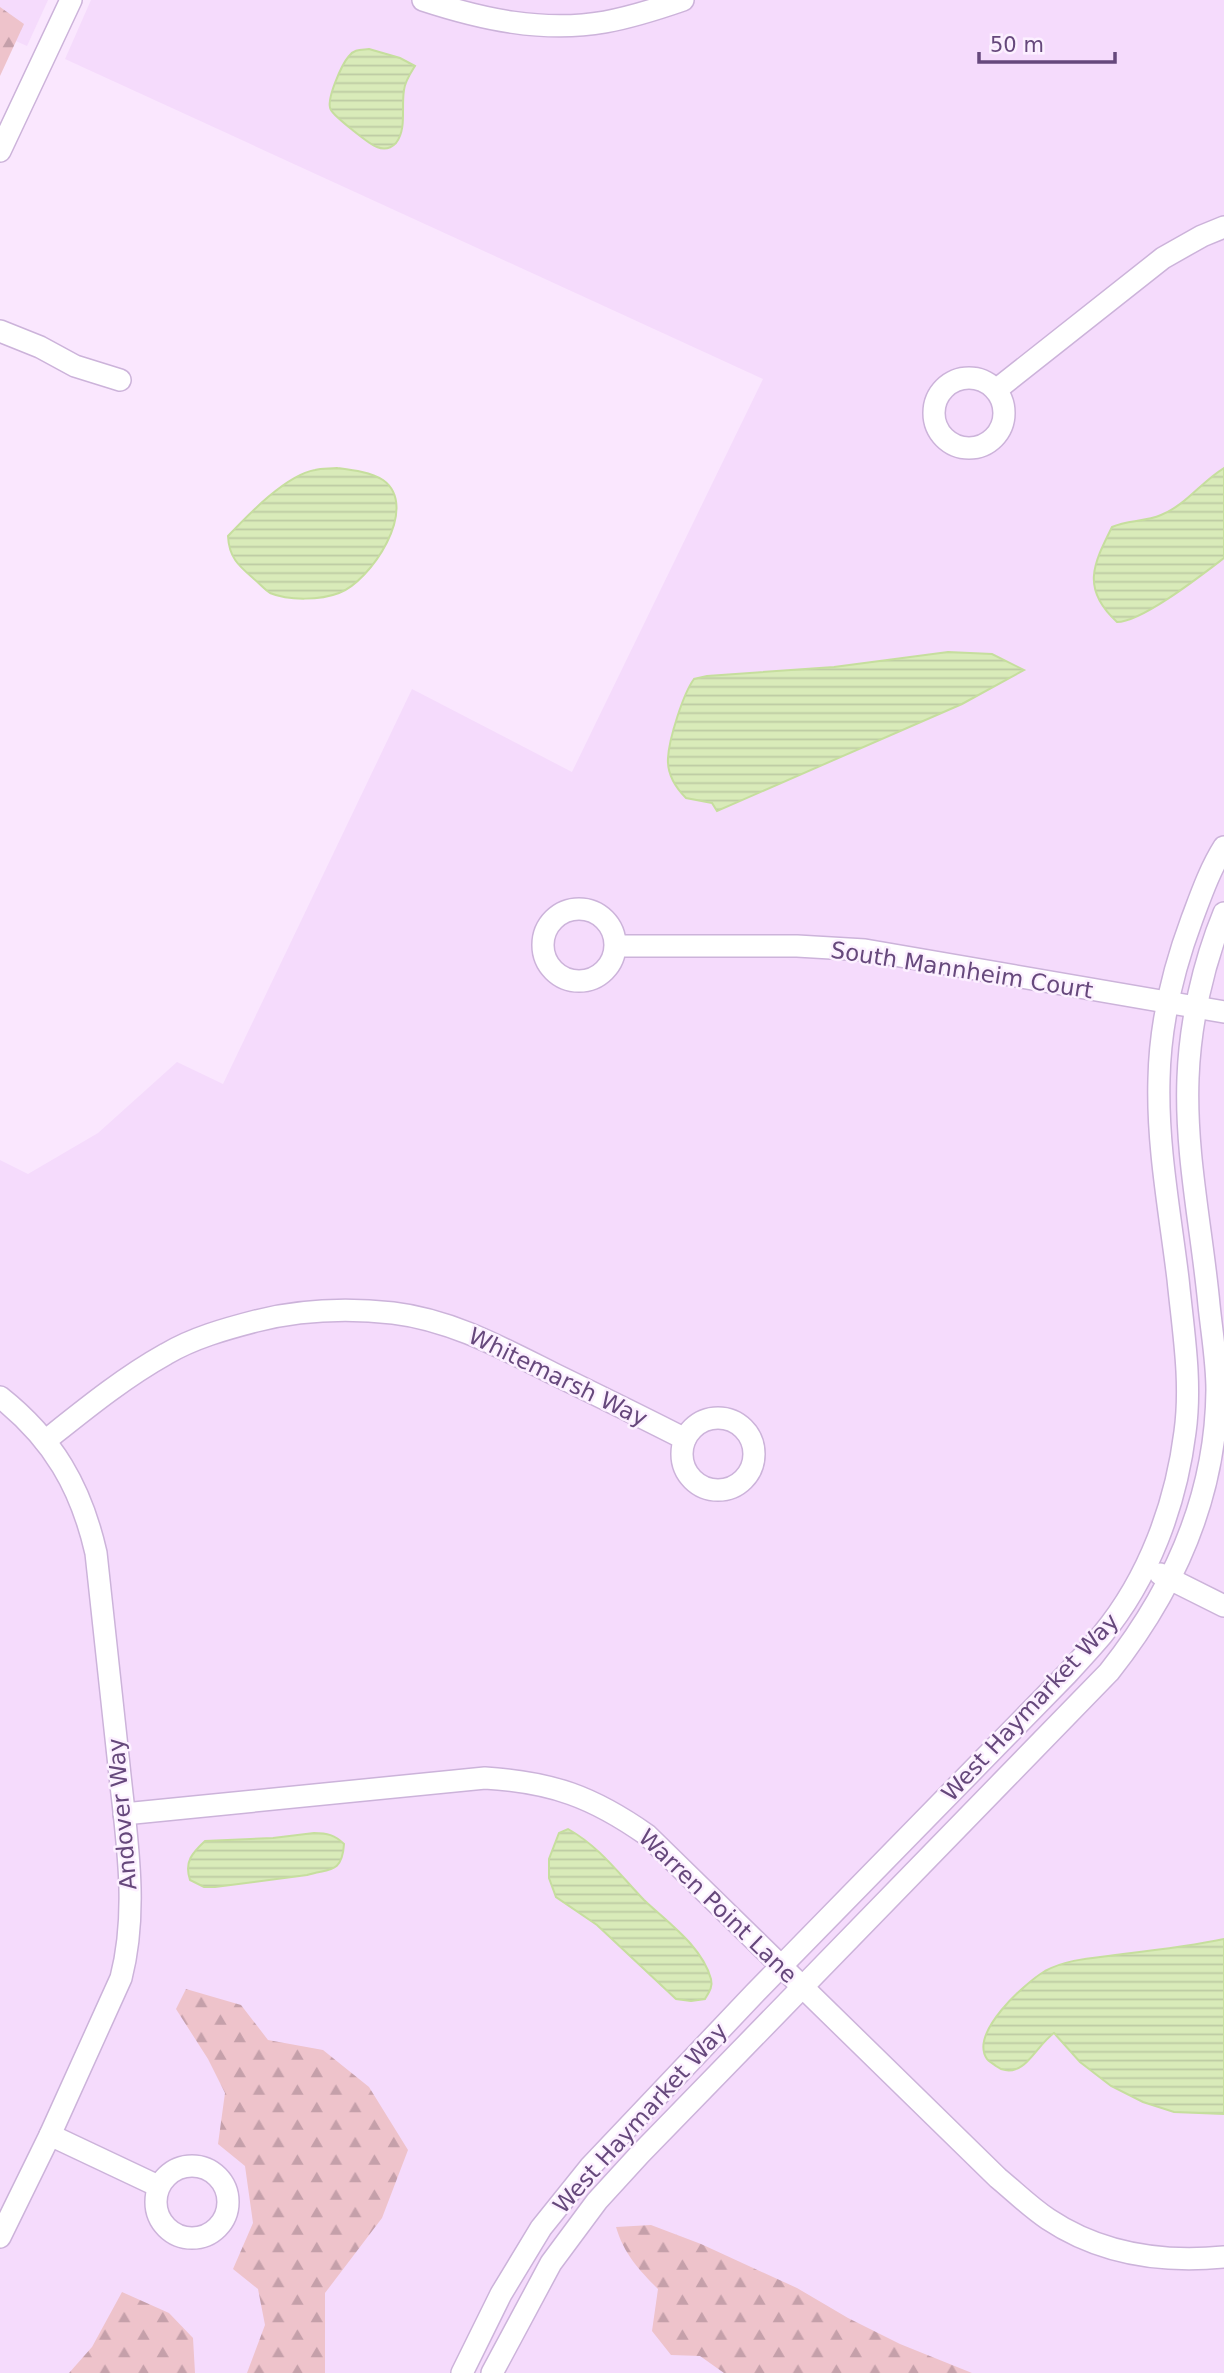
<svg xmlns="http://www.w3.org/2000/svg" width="1224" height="2373" viewBox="0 0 1224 2373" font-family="'DejaVu Sans',sans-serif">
<defs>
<pattern id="forest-firs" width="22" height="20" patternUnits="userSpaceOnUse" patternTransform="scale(1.75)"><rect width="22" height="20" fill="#eec3cb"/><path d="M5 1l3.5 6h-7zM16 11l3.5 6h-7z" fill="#c5a0aa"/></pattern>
<pattern id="water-rules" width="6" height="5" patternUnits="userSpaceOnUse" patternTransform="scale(1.75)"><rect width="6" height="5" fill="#d9ebb9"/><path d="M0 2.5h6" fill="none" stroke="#bdcba3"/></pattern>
</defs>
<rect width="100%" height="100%" fill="#fae7fe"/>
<g fill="#f5dbfc">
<polygon points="0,0 48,0 27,46 0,34"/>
<polygon points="91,0 1224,0 1224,2373 0,2373 0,1160 28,1174 98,1133 177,1062 223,1084 412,689 572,772 763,379 65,59"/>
</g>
<g fill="url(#forest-firs)">
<polygon points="0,7 24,24 0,76"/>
<polygon points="186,1989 241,2005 268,2040 323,2050 369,2087 408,2150 382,2218 325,2293 325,2373 247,2373 265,2325 258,2289 233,2269 253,2223 245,2166 218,2144 225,2093 208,2059 176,2009"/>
<path d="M651,2225L701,2244L797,2288L848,2318L900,2344L972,2373H724L700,2356L671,2355L652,2331L658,2289C639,2270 624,2254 616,2227Z"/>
<polygon points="122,2292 169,2313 193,2338 195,2373 69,2373 92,2347"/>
</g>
<g fill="url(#water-rules)" stroke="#c6de9e" stroke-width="2">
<path d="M369,49L400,58L415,66C410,74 405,81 404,90C401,107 407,129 396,143C391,148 384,150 377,147C370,145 334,116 331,110C325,101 342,64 349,56C354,49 361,50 369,49Z"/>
<path d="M337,468C352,470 370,472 383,480C421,507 370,582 339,593C321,600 289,601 270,593C265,590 259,583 254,579C239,566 229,558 228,536C248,515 286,475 315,470C322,468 330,469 337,468Z"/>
<path d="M1224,468V558C1203,574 1142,622 1117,622C1081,589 1093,565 1112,527C1127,520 1145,522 1161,515C1186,505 1201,482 1224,468Z"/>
<path d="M948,652L992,654L1024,670L962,704L717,811L712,803L686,798C675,787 667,774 668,758C669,739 683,694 694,679L707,676L834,667Z"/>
<path d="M568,1829C600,1847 619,1874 644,1900C667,1922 702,1946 711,1979C713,1987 709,1992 705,1999L691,2001L676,1999L597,1925L556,1897L549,1878V1859L559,1833Z"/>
<path d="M314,1833C327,1833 335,1835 344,1844C342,1875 328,1868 307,1875L215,1887H204L190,1880C184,1862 192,1853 205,1841L273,1838Z"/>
<path d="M1224,1939V2114L1174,2112L1143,2102L1111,2086L1080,2062L1054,2033C1040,2043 1029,2065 1016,2069C1009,2072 1001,2070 996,2066C993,2063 989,2062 987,2059C969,2033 1025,1983 1045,1971C1069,1958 1097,1958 1123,1954C1157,1950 1191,1946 1224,1939Z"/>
</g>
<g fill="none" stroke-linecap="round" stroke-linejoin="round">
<defs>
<g id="minor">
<path d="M423,0C481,19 543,33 605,22C632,17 657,9 683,0"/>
<polyline points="0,151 71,0"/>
<polyline points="0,331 40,347 75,366 120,380"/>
<circle cx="969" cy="413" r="35"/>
<polyline points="996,390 1163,258 1202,236 1224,227"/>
<circle cx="579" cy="945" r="36"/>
<polyline points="616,946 797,946 865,950 1224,1012"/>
<path d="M0,1397C53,1439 81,1487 96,1553C104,1624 111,1695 119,1766C126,1835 139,1909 121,1978L50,2135L0,2237"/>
<circle cx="718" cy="1454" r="36"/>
<path d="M45,1441C84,1410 123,1378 166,1354C193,1338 225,1329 256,1321C300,1310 347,1308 393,1313C452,1320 504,1349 556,1375C599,1396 642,1417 685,1439"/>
<polyline points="1160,1574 1224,1606"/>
<path d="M124,1814L485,1778C552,1782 593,1797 647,1835L998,2178C1015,2192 1030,2207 1048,2219C1102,2255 1162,2263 1224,2257"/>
<polyline points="50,2135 158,2186"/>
<circle cx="192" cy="2202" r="36"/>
<path d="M462,2373L501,2294L541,2228L590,2167L754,1994L1067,1674C1079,1661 1091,1648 1102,1635C1149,1578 1176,1504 1185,1432C1192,1381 1183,1330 1178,1279C1170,1213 1157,1146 1159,1079C1160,1024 1173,970 1192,919C1201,895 1210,869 1224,847"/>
<path d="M492,2373L551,2263L597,2201L640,2154L1109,1672C1174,1590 1216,1497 1217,1390C1217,1362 1212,1334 1209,1305C1202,1230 1185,1154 1188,1078C1190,1023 1203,964 1224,913"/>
</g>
</defs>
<use href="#minor" stroke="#ccb3da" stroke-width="24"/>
<use href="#minor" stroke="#fff" stroke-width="21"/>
</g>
<g text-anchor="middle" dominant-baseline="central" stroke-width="5" stroke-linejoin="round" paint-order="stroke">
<g font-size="23" fill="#66487c" stroke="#fcf0ff">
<text transform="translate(962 970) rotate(9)">South Mannheim Court</text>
<text transform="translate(558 1377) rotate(26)">Whitemarsh Way</text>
<text transform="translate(1030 1707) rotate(-47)">West Haymarket Way</text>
<text transform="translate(122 1814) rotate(-95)">Andover Way</text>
<text transform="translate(718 1906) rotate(44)">Warren Point Lane</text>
<text transform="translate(640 2118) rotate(-48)">West Haymarket Way</text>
</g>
</g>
<path d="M979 52v10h136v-10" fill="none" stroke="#66487c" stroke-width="3.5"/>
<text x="990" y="52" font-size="21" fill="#66487c" stroke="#fcf0ff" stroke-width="5" paint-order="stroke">50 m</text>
</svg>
